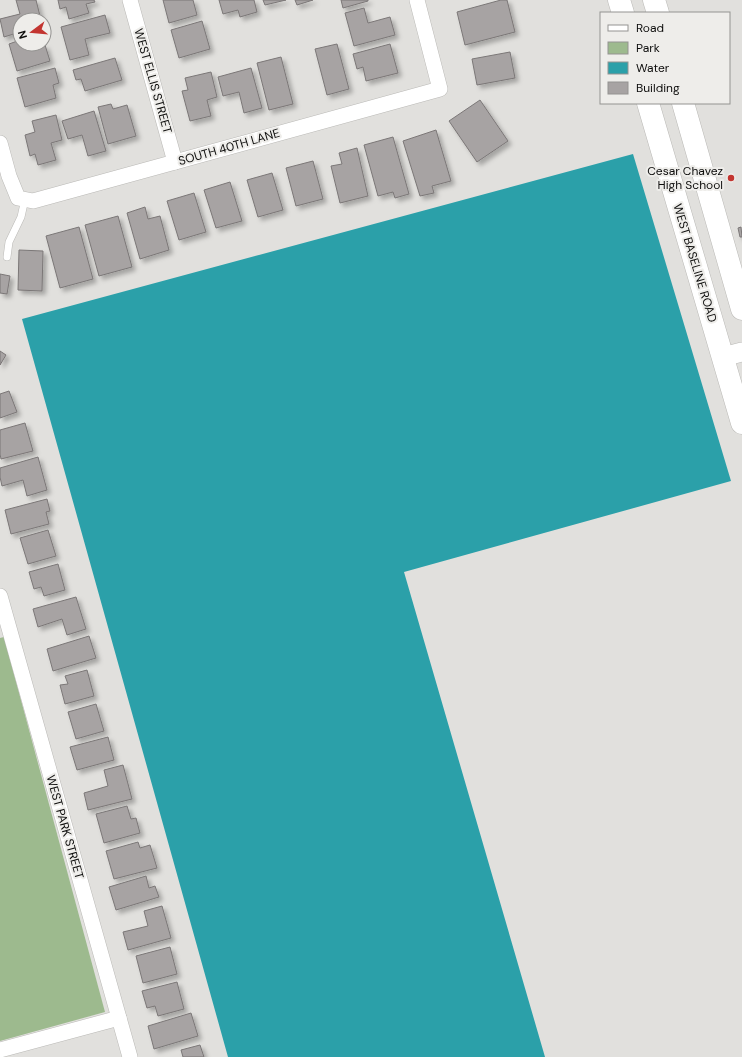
<svg xmlns="http://www.w3.org/2000/svg" width="742" height="1057" viewBox="0 0 742 1057" font-family="'DM Sans',sans-serif">
<defs>
<filter id="shadow"><feDropShadow dx="3.5" dy="3.5" stdDeviation="2" flood-color="#0004"/></filter>
</defs>
<rect width="100%" height="100%" fill="#e1e0dd"/>
<polygon fill="#9dba8e" points="4,637 105,1012 0,1041 0,638"/>
<polygon fill="#2ba0a9" points="633,154 731,481 404,572 545,1057 228,1057 22,319"/>
<g fill="#a7a3a3" stroke="#7b7777" filter="url(#shadow)">
<polygon points="16,0 36,0 41,20 20,20 20,32 4,37 0,19 20,14"/>
<polygon points="58,0 94,0 95,2 86,4 89,13 69,19 66,7 60,9"/>
<polygon points="163,0 193,0 197,15 169,23"/>
<polygon points="219,0 254,0 257,12 240,17 238,10 223,14"/>
<polygon points="263,0 286,0 265,5"/>
<polygon points="295,0 313,0 297,5"/>
<polygon points="341,0 368,0 368,1 343,8"/>
<polygon points="501,0 507,0 515,32 465,45 457,12"/>
<polygon points="364,8 368,23 390,17 395,35 354,46 345,13"/>
<polygon points="105,15 110,33 85,39 89,55 70,60 61,27"/>
<polygon points="202,21 210,49 179,58 171,30"/>
<polygon points="20,40 20,44 39,44 40,47 45,45 50,61 17,71 9,44"/>
<polygon points="337,44 349,89 327,95 315,49"/>
<polygon points="390,44 398,73 366,81 363,67 357,69 353,54"/>
<polygon points="510,52 515,78 477,85 472,59"/>
<polygon points="281,57 293,104 269,110 257,63"/>
<polygon points="115,58 122,80 85,91 81,79 76,80 73,70"/>
<polygon points="55,68 59,83 53,85 56,98 25,107 17,78"/>
<polygon points="251,68 262,108 244,113 239,92 223,96 218,77"/>
<polygon points="211,72 217,97 207,100 211,116 190,121 182,91 188,90 185,78"/>
<polygon points="480,100 508,141 477,162 449,121"/>
<polygon points="111,104 113,109 127,105 136,136 108,144 98,107"/>
<polygon points="94,111 106,151 88,156 82,135 68,139 62,121"/>
<polygon points="56,115 62,140 51,143 56,160 38,165 35,154 30,156 25,135 35,132 32,121"/>
<polygon points="436,130 451,181 432,186 434,193 420,196 403,141"/>
<polygon points="393,137 409,194 395,198 393,192 378,196 364,145"/>
<polygon points="357,148 368,196 340,203 331,166 342,164 339,153"/>
<polygon points="313,161 323,199 296,206 286,168"/>
<polygon points="272,173 283,210 258,217 247,180"/>
<polygon points="230,182 242,221 216,228 204,190"/>
<polygon points="194,193 206,232 179,240 167,201"/>
<polygon points="145,207 148,219 160,216 169,250 140,259 127,213"/>
<polygon points="118,216 132,267 99,276 85,225"/>
<polygon points="79,227 93,279 60,288 46,236"/>
<polygon points="741,227 742,237 740,237 738,228"/>
<polygon points="19,250 43,251 42,291 18,290"/>
<polygon points="0,274 10,276 7,294 0,293"/>
<polygon points="0,351 6,355 0,365"/>
<polygon points="9,391 17,412 0,418 0,394"/>
<polygon points="25,423 33,451 1,459 0,454 0,430"/>
<polygon points="38,457 47,490 27,496 23,480 2,486 0,477 0,468"/>
<polygon points="47,499 50,511 46,512 49,524 11,534 5,510"/>
<polygon points="48,530 56,556 28,564 20,538"/>
<polygon points="58,564 65,590 44,596 41,587 34,589 29,572"/>
<polygon points="76,597 86,629 67,635 62,619 38,627 33,609"/>
<polygon points="89,636 96,658 53,671 47,649"/>
<polygon points="87,670 94,696 65,704 60,685 68,684 65,676"/>
<polygon points="96,704 104,731 76,739 68,712"/>
<polygon points="108,737 114,760 77,770 70,747"/>
<polygon points="123,765 132,799 88,810 84,793 108,786 104,770"/>
<polygon points="127,806 131,819 136,818 140,833 104,843 96,814"/>
<polygon points="138,842 140,848 150,845 157,868 114,879 106,851"/>
<polygon points="146,876 149,888 155,886 159,897 116,910 109,887"/>
<polygon points="162,906 171,938 128,950 123,932 148,926 144,911"/>
<polygon points="170,947 177,974 143,983 136,956"/>
<polygon points="177,982 184,1009 158,1016 155,1006 147,1008 142,991"/>
<polygon points="191,1013 198,1036 154,1049 148,1026"/>
<polygon points="200,1045 204,1057 183,1057 181,1050"/>
</g>
<g fill="none" stroke-linecap="round" stroke-linejoin="round">
<defs>
<polyline id="service" points="7,257 9,242 21,217 25,199"/>
<g id="minor">
<polyline points="130,0 175,162"/>
<polyline points="0,143 9,176 18,198 33,201 175,162 440,89 417,0"/>
<polyline points="0,596 130,1057"/>
<polyline points="0,1050 119,1018"/>
</g>
<polyline id="tertiary" points="723,357 742,352"/>
<g id="primary">
<polyline points="619,0 623,13"/>
<polyline points="654,0 658,13"/>
<polyline points="648,103 742,423"/>
<polyline points="683,103 742,309"/>
</g>
</defs>
<use href="#service" stroke="#bab9b6" stroke-width="8"/>
<use href="#minor" stroke="#bab9b6" stroke-width="16"/>
<use href="#tertiary" stroke="#bab9b6" stroke-width="20"/>
<use href="#primary" stroke="#bab9b6" stroke-width="23"/>
<use href="#service" stroke="#fff" stroke-width="7"/>
<use href="#minor" stroke="#fff" stroke-width="15"/>
<use href="#tertiary" stroke="#fff" stroke-width="19"/>
<use href="#primary" stroke="#fff" stroke-width="22"/>
</g>
<circle fill="#c33530" stroke="#eeedea" stroke-width="1.5" cx="731" cy="178" r="4"/>
<g text-anchor="middle" dominant-baseline="central" stroke-width="4" stroke-linejoin="round" paint-order="stroke">
<g font-size="12" fill="#0c0c0b" stroke="#eeedea">
<text transform="translate(153 81) rotate(74)">WEST ELLIS STREET</text>
<text transform="translate(229 147) rotate(-16)">SOUTH 40TH LANE</text>
<text transform="translate(695 263) rotate(73)">WEST BASELINE ROAD</text>
<text transform="translate(65 827) rotate(74)">WEST PARK STREET</text>
</g>
<g font-size="12" fill="#0c0c0b" stroke="#eeedea" text-anchor="end">
<text x="723" y="171">Cesar Chavez<tspan x="723" dy="14">High School</tspan></text>
</g>
</g>
<rect x="600" y="12" width="130" height="92" fill="#eeedea" stroke="#949391"/>
<rect x="608" y="25" width="20" height="6" fill="#ffffff" stroke="#949391"/>
<text x="636" y="32" font-size="12" fill="#0c0c0b">Road</text>
<rect x="608" y="42" width="20" height="12" fill="#9dba8e" stroke="#949391"/>
<text x="636" y="52" font-size="12" fill="#0c0c0b">Park</text>
<rect x="608" y="62" width="20" height="12" fill="#2ba0a9" stroke="#949391"/>
<text x="636" y="72" font-size="12" fill="#0c0c0b">Water</text>
<rect x="608" y="82" width="20" height="12" fill="#a7a3a3" stroke="#949391"/>
<text x="636" y="92" font-size="12" fill="#0c0c0b">Building</text>
<g transform="translate(32 32) rotate(254)"><circle r="19" fill="#eeedea" stroke="#949391"/>
<path d="M0-3L7 15L0 10L-7 15Z" fill="#c33530"/>
<text y="-6" font-size="11" font-weight="bold" text-anchor="middle" fill="#0c0c0b">N</text>
</g>
</svg>
